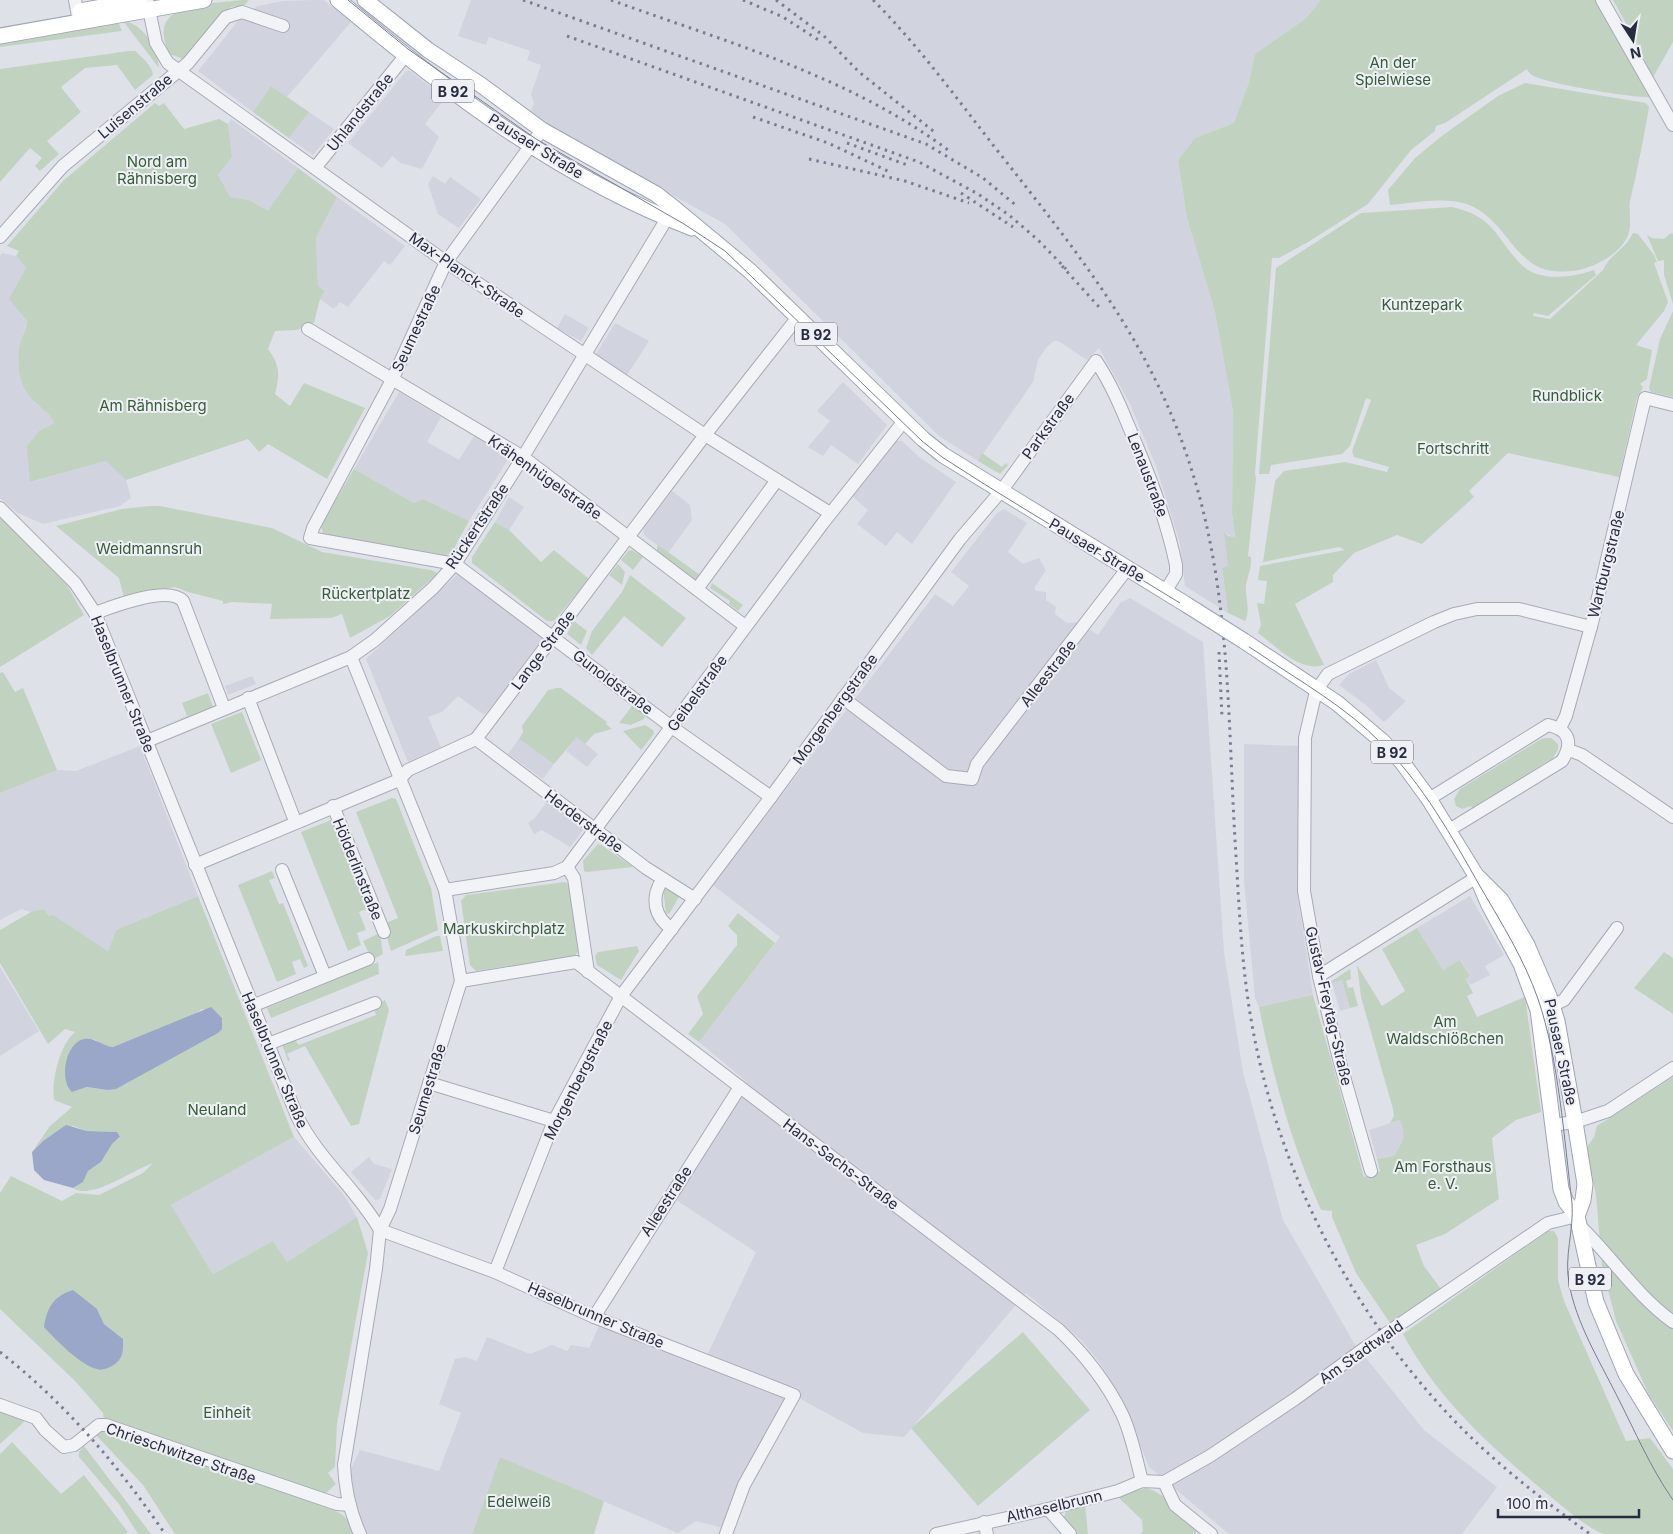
<svg xmlns="http://www.w3.org/2000/svg" width="1673" height="1534" viewBox="0 0 1673 1534" font-family="Inter,sans-serif">
<rect width="100%" height="100%" fill="#dfe1e9"/>
<g fill="#d1d3de">
<polygon points="315,0 324,0 351,22 287,97 271,86 253,112 198,71 242,16 258,6 283,1"/>
<polygon points="471,0 1321,0 1305,19 1255,54 1249,82 1234,123 1195,138 1178,160 1187,218 1215,312 1233,411 1232,514 1235,538 1225,533 1228,567 1222,569 1228,613 1185,586 1180,544 1156,466 1130,404 1099,348 1087,360 1058,341 1054,341 1046,348 1038,360 1033,382 978,461 939,436 725,224 599,155 529,113 534,104 531,94 541,65 527,60 530,51 489,37 486,45 458,36"/>
<polygon points="406,71 410,71 445,98 425,124 439,137 422,169 401,163 392,156 382,168 348,143"/>
<polygon points="309,112 334,129 313,155 289,138"/>
<polygon points="231,119 298,168 268,212 249,200 229,197 218,175 232,157 228,124"/>
<polygon points="433,176 445,184 450,177 481,199 459,228 438,214 428,184"/>
<polygon points="337,197 405,246 390,265 384,261 348,307 340,302 334,309 320,299 325,291 318,286 316,238"/>
<polygon points="2,253 16,256 26,268 10,299 27,321 19,350 35,403 49,412 54,423 39,431 31,482 106,461 126,480 131,498 120,506 43,524 18,513 0,498 0,256"/>
<polygon points="565,314 589,328 581,341 557,328"/>
<polygon points="615,323 649,341 627,375 596,354"/>
<polygon points="843,382 887,425 858,464 831,445 823,456 808,447 830,421 817,411"/>
<polygon points="399,392 441,417 427,442 459,460 474,436 509,458 469,521 423,499 414,503 354,469"/>
<polygon points="895,441 902,441 919,457 956,482 912,544 897,532 886,546 857,524 868,510 853,497"/>
<polygon points="672,491 690,505 692,520 668,553 644,535 643,529"/>
<polygon points="509,497 524,507 509,530 495,522"/>
<polygon points="1004,509 1027,523 1008,552 1023,564 1039,558 1046,570 1034,588 1036,591 1046,592 1046,600 1056,607 1055,614 1067,623 1078,622 1098,635 1120,603 1130,598 1203,642 1224,952 1243,1072 1283,1220 1354,1343 1424,1430 1497,1487 1462,1534 1229,1534 1149,1467 1122,1399 1099,1362 1081,1340 1026,1293 904,1437 863,1433 799,1398 798,1388 791,1386 741,1486 723,1528 696,1521 678,1533 500,1457 472,1534 363,1534 356,1518 350,1471 360,1450 439,1471 461,1413 439,1404 455,1359 465,1357 477,1361 487,1337 530,1354 552,1345 567,1351 571,1345 589,1348 600,1324 703,1364 756,1252 673,1198 747,1082 699,1042 780,937 713,885 935,594 953,606 969,586 951,572 997,513"/>
<polygon points="458,574 546,640 484,715 458,696 442,712 428,717 441,747 408,762 366,659"/>
<polygon points="1376,660 1389,688 1406,701 1384,722 1366,705 1339,685 1349,674"/>
<polygon points="252,676 256,684 228,695 225,686"/>
<polygon points="577,737 598,754 587,767 566,751"/>
<polygon points="519,739 554,764 543,779 508,754"/>
<polygon points="1244,744 1301,746 1297,892 1313,995 1259,1007 1255,998 1244,881"/>
<polygon points="140,746 198,896 116,930 108,951 53,916 49,917 43,909 31,912 21,909 0,920 0,793 57,770 76,771"/>
<polygon points="547,802 583,830 570,847 542,830 534,834 528,823 534,819"/>
<polygon points="1470,896 1504,955 1485,966 1490,975 1470,985 1466,979 1470,976 1461,960 1443,970 1417,928"/>
<polygon points="0,967 39,1031 0,1056"/>
<polygon points="1342,980 1350,1008 1340,1011 1332,983"/>
<polygon points="1400,1120 1405,1131 1404,1142 1394,1156 1377,1159 1369,1130"/>
<polygon points="294,1137 343,1194 357,1217 287,1262 273,1241 213,1274 171,1205"/>
<polygon points="369,1157 374,1164 392,1169 380,1199 375,1200 351,1172"/>
</g>
<g fill="#c1d3c0" fill-rule="evenodd">
<path d="M241,0H249L245,5L231,7L183,59L170,54C144,2 206,5 241,0Z"/>
<path d="M1321,0H1598L1651,97C1638,99 1542,83 1532,75C1531,75 1527,70 1527,69L1445,123L1436,126L1435,131L1411,150L1368,204L1308,242L1279,258H1272L1255,473L1256,479L1248,556L1251,557C1252,567 1248,575 1246,585C1245,597 1251,611 1245,621L1228,613L1222,568L1228,566L1224,532L1228,536L1235,537L1232,514L1233,411L1215,312L1187,218L1178,160L1195,138L1234,123L1249,82L1255,54L1305,19Z"/>
<polygon points="1613,0 1673,0 1673,42 1652,79 1640,49"/>
<path d="M123,21C144,24 157,48 159,68Z"/>
<polygon points="118,22 122,31 0,47 0,41"/>
<path d="M129,51H135C142,57 153,67 153,75L135,90L117,65L85,68L61,87L81,112L47,141L59,154L40,171L35,166L42,158L30,148L0,182V69Z"/>
<path d="M1525,83L1646,103L1649,107C1644,137 1638,167 1631,197C1628,206 1631,217 1630,227C1627,252 1595,268 1573,271C1560,272 1545,272 1533,264C1509,248 1499,217 1469,205C1445,196 1416,203 1390,205L1388,190L1415,158L1443,135L1498,96Z"/>
<polygon points="271,86 309,112 289,138 253,112"/>
<path d="M155,103L159,106L164,103L184,129L219,119L228,124L232,157L218,175L230,197L249,200L268,211L298,168L337,197L316,238L318,286L325,291L320,299L314,323L297,330L275,331L268,349C280,365 280,375 275,394L290,406L304,383L365,408L327,479L268,444L259,452L248,439L126,480L106,461L30,482L27,446L39,431L54,423C48,409 40,409 31,398C20,387 17,365 19,350C20,340 26,331 27,321L9,299L26,268L16,256L19,251L7,246L64,180Z"/>
<path d="M1452,207C1497,217 1496,241 1524,267C1541,282 1575,277 1594,270L1596,275L1548,316L1534,313L1533,316L1550,319L1603,270C1609,255 1626,249 1633,233L1638,234L1654,255L1657,262L1654,263L1668,302L1664,311L1636,345L1652,350L1647,379L1640,384L1643,387L1637,398L1619,477L1508,453L1469,491L1474,497L1422,544L1397,535L1354,553L1333,575V582L1295,604L1324,665C1300,673 1276,646 1258,633L1261,625L1257,603L1264,604L1267,581L1258,580L1260,566L1345,550L1339,547L1263,562L1275,481L1284,471L1345,462L1387,472L1389,467L1354,457L1352,451L1371,400L1366,398L1350,446L1342,454L1271,465L1269,474H1259L1276,268L1361,213Z"/>
<polygon points="1671,233 1673,234 1673,304 1664,275 1664,260 1658,261 1647,235 1652,238 1664,239"/>
<polygon points="1673,311 1673,397 1651,392 1649,388 1660,339"/>
<polygon points="982,453 1002,467 1006,463 1008,465 1000,474 978,461"/>
<polygon points="354,469 414,503 423,499 469,521 451,554 445,555 323,534 321,525"/>
<polygon points="149,506 160,506 272,528 322,552 431,570 436,572 437,574 390,616 350,638 342,614 331,618 270,619 272,604 232,602 223,604 223,601 188,592 175,587 124,598 119,578 56,526 122,509"/>
<polygon points="0,516 67,585 84,615 0,667"/>
<polygon points="495,522 509,530 541,562 554,550 589,579 554,621 547,621 472,563 472,557"/>
<polygon points="658,545 703,577 697,581 656,552"/>
<polygon points="632,550 643,557 633,570 621,560 628,551"/>
<polygon points="618,564 625,572 622,585 609,575"/>
<polygon points="630,575 686,618 662,647 624,616 592,655 586,648 592,631 622,592"/>
<polygon points="712,583 743,605 738,611 729,604 730,601 710,588"/>
<polygon points="574,621 587,631 581,645 567,634"/>
<polygon points="3,672 15,692 23,688 57,770 0,793 0,673"/>
<polygon points="556,688 561,688 607,722 606,724 612,729 594,734 585,744 577,737 554,764 519,739 523,732 522,726 548,690"/>
<polygon points="208,693 213,707 154,729 187,716 182,703"/>
<polygon points="632,706 646,715 644,719 631,725 619,723"/>
<polygon points="242,712 261,760 231,773 211,724"/>
<polygon points="645,725 653,730 654,734 641,750 623,731"/>
<polygon points="1546,738 1551,738 1558,744 1558,750 1553,758 1472,808 1471,806 1462,809 1456,806 1454,799 1460,789 1541,739"/>
<polygon points="392,798 396,799 431,888 438,930 391,951 383,924 398,918 356,812"/>
<polygon points="336,818 371,907 359,912 366,930 357,933 361,945 348,951 301,832"/>
<polygon points="598,844 601,845 633,867 587,872 584,871 583,861"/>
<polygon points="272,871 275,878 269,880 279,904 283,903 308,966 304,968 300,959 292,962 296,974 277,982 238,885"/>
<polygon points="565,882 570,885 579,950 575,956 476,971 470,965 461,901 466,895"/>
<polygon points="663,889 669,889 679,897 669,914 666,913"/>
<path d="M198,896L294,1137L171,1205L213,1274L273,1241L287,1262L357,1217L368,1253L337,1424L335,1467L328,1473L336,1484L324,1495L326,1507C342,1513 349,1518 357,1534H175L143,1485L96,1435C102,1430 105,1422 103,1413L76,1382L0,1309V1193L11,1176L62,1201L76,1193L99,1195L143,1173L153,1163C134,1169 91,1201 73,1188L83,1182L88,1171L101,1162L112,1144L120,1138L117,1132L87,1131L73,1126L43,1141L32,1152L50,1126L72,1107L54,1100C51,1081 60,1044 75,1032L65,1029L48,1044L0,963V930L31,912L43,909L49,916L53,915L108,951L116,930ZM202,1009L222,1018V1029L125,1084L107,1090L87,1087L72,1092L94,1039L104,1046L113,1047L193,1015ZM53,1300L97,1309L104,1324L123,1339Z"/>
<polygon points="738,913 775,943 699,1042 688,1034 703,1014 697,996 737,945 737,935 728,926"/>
<path d="M1417,928L1443,970L1460,960L1470,976L1466,979L1473,993L1467,996L1477,1017L1525,997L1541,1112L1516,1120L1492,1138L1499,1199L1445,1234L1416,1245L1424,1266L1441,1289L1390,1323L1356,1273L1332,1217V1211L1321,1210C1292,1145 1273,1077 1259,1007L1313,995L1364,1177L1380,1171L1377,1159L1394,1156C1403,1142 1407,1136 1400,1120L1390,1123L1394,1116L1393,1109L1361,997L1357,965L1382,1006L1405,991L1382,949Z"/>
<polygon points="380,933 383,954 372,960 363,941"/>
<polygon points="436,936 440,936 443,951 405,956 406,950"/>
<polygon points="637,946 639,951 621,980 597,965 595,956 598,952"/>
<polygon points="1664,952 1673,958 1673,1014 1634,988"/>
<polygon points="378,962 379,974 271,1018 267,1008"/>
<polygon points="1350,969 1351,979 1346,981 1348,988 1353,987 1358,1006 1350,1008 1342,980 1332,983 1330,986 1329,983"/>
<polygon points="385,1000 389,1010 359,1124 351,1126 305,1046 287,1054 290,1060 288,1061 282,1044 294,1039 299,1045 376,1015 373,1006"/>
<polygon points="1673,1077 1673,1431 1649,1395 1616,1321 1602,1266 1596,1195 1586,1149 1594,1137 1597,1126"/>
<path d="M1548,1231H1554L1558,1238V1280L1564,1301L1626,1441L1650,1438L1673,1469V1534C1659,1534 1615,1534 1604,1534C1586,1528 1560,1504 1545,1492C1489,1445 1438,1400 1403,1334Z"/>
<polygon points="1023,1332 1090,1410 978,1506 911,1428"/>
<polygon points="0,1412 22,1419 24,1422 0,1444"/>
<polygon points="12,1442 61,1494 84,1475 128,1532 125,1534 0,1534 0,1454"/>
<polygon points="84,1446 151,1534 138,1534 119,1504 79,1457 79,1452"/>
<polygon points="500,1457 604,1501 594,1534 472,1534"/>
<path d="M1146,1488C1166,1493 1183,1516 1198,1531L1195,1534H1141L1143,1531L1142,1520L1117,1496Z"/>
<polygon points="1085,1503 1088,1534 1076,1534 1063,1519 1067,1509"/>
</g>
<g fill="#9aa7c9">
<path d="M211,1007L222,1018V1029L218,1033L116,1089L107,1090L87,1087L72,1092C59,1081 65,1043 84,1039C95,1037 102,1046 113,1047Z"/>
<polygon points="66,1125 87,1131 117,1132 120,1137 112,1144 101,1162 88,1171 83,1182 73,1188 44,1180 34,1170 32,1152 43,1141"/>
<path d="M73,1290L97,1309L104,1324L123,1339C123,1351 124,1359 112,1366C108,1368 101,1371 97,1369C81,1366 55,1339 44,1327C47,1308 53,1296 73,1290Z"/>
</g>
<g fill="none" stroke-linecap="round" stroke-linejoin="round">
<defs>
<g id="minor">
<polyline points="75,0 79,22"/>
<polyline points="147,0 156,43 168,63 446,262 705,435 830,513"/>
<polyline points="1602,0 1673,125"/>
<polyline points="542,130 446,262 393,378 313,528 310,538 455,564 673,728 771,797"/>
<polyline points="315,168 405,56"/>
<polyline points="0,237 63,166 188,63 226,17 242,12 283,26"/>
<polyline points="308,329 523,457 745,626"/>
<path d="M0,508L75,583L95,613L297,1116C318,1159 356,1188 380,1230L495,1272L594,1317L794,1395L744,1485L726,1534"/>
<polyline points="697,589 777,480"/>
<path d="M95,613C114,606 168,585 183,601L224,708"/>
<path d="M351,657L445,890L461,981L390,1209L380,1230L376,1269L344,1465C345,1489 350,1512 360,1534"/>
<polyline points="248,698 295,821"/>
<polyline points="843,698 946,776 972,779 977,764 1127,569"/>
<polyline points="1560,728 1566,716 1592,623 1645,398 1673,405"/>
<polyline points="476,739 646,868 695,899"/>
<polyline points="147,741 351,657 375,640 433,588 455,564 523,457 672,210"/>
<polyline points="1569,750 1582,755 1673,817"/>
<path d="M1429,799L1548,725C1570,730 1573,743 1562,761L1449,830"/>
<polyline points="333,806 384,932"/>
<polyline points="195,865 399,780 408,770 476,739 705,435 798,317"/>
<polyline points="567,867 574,878 588,972"/>
<polyline points="282,870 325,976"/>
<path d="M663,879C650,897 654,917 672,929"/>
<polyline points="445,890 554,873 567,867 823,523 904,421"/>
<polyline points="1319,976 1477,877"/>
<path d="M461,981L576,962L1059,1330C1084,1354 1107,1383 1122,1414C1132,1435 1136,1459 1142,1481"/>
<polyline points="252,1006 368,959"/>
<polyline points="1552,1006 1564,1000 1617,928"/>
<polyline points="268,1044 375,1003"/>
<polyline points="429,1083 554,1121"/>
<polyline points="1552,1125 1575,1122 1608,1111 1673,1068"/>
<polyline points="1371,1171 1339,1059 1319,976 1304,891 1305,738 1316,691 1328,674 1434,622 1454,614 1477,609 1519,609 1591,627"/>
<path d="M1579,1225C1612,1257 1636,1295 1673,1322"/>
<path d="M495,1272L554,1121L621,996L771,797L960,539L1002,490L1096,361C1114,388 1124,415 1136,444C1153,484 1167,522 1176,565V574L1165,592"/>
<polyline points="594,1317 740,1087"/>
<polyline points="0,1405 36,1418 45,1430 64,1447 74,1445 99,1425 106,1425 337,1504 350,1505"/>
<polyline points="1164,1482 1175,1505 1211,1534"/>
<polyline points="1048,1509 1070,1534"/>
<polyline points="984,1522 987,1534"/>
<polyline points="936,1534 1048,1509 1118,1491 1142,1481 1164,1482 1210,1456 1295,1399 1365,1348 1548,1223 1577,1216"/>
</g>
<g id="major">
<path d="M338,0C445,90 560,178 692,228"/>
<polyline points="365,0 428,50 481,85 542,130 656,194 674,208 750,271 923,439 943,455 1187,605"/>
<polyline points="80,11 140,0"/>
<polyline points="0,36 204,0"/>
<polyline points="1244,641 1337,703 1382,741 1402,762 1429,799 1477,877 1489,905 1521,964 1538,1010 1561,1189 1566,1202 1577,1216"/>
<polyline points="1479,878 1501,900 1527,945 1549,996 1557,1021 1575,1122 1585,1184 1583,1200 1577,1216 1596,1302 1626,1374 1673,1451"/>
</g>
</defs>
<use href="#minor" stroke="#a8abb6" stroke-width="14"/>
<use href="#major" stroke="#9ea3b5" stroke-width="17"/>
<use href="#minor" stroke="#f2f3f7" stroke-width="12"/>
<use href="#major" stroke="#fff" stroke-width="15"/>
<path stroke="#797d93" stroke-width="1" d="M348,0L408,49L536,139L684,224L725,251L922,441L942,457C1046,525 1156,585 1260,654C1301,682 1346,707 1381,743C1423,784 1452,837 1481,888C1502,924 1524,959 1538,999C1559,1060 1564,1138 1572,1203C1574,1231 1564,1256 1569,1283C1576,1323 1599,1360 1617,1396C1635,1431 1650,1467 1673,1500"/>
<g stroke="#797d93" stroke-width="3" stroke-dasharray="2.5 5" stroke-linecap="butt">
<polyline points="523,0 926,144 983,178 1018,207"/>
<path d="M611,0C726,42 849,76 948,150"/>
<polyline points="743,0 783,17 820,41"/>
<polyline points="776,0 824,36 859,72 937,134"/>
<path d="M873,0C919,46 957,99 997,150C1081,257 1156,348 1195,481C1230,598 1228,720 1235,840C1239,902 1241,964 1252,1025C1278,1169 1349,1309 1449,1415C1491,1460 1540,1498 1590,1534"/>
<polyline points="567,36 919,162 978,194 1009,215 1038,240 1066,269"/>
<polyline points="753,117 828,143 892,173"/>
<polyline points="847,143 910,166"/>
<polyline points="809,159 905,181 969,203"/>
<polyline points="961,193 1013,227"/>
<polyline points="1062,266 1099,307"/>
<polyline points="1219,652 1222,717"/>
<path d="M0,1352C65,1403 119,1466 165,1534"/>
</g>
<defs>
<polyline id="major-bridge" points="1187,605 1244,641"/>
</defs>
<use href="#major-bridge" stroke="#9ea3b5" stroke-width="17" stroke-linecap="butt"/>
<use href="#major-bridge" stroke="#fff" stroke-width="15"/>
</g>
<g text-anchor="middle" dominant-baseline="central" stroke-width="4" stroke-linejoin="round" paint-order="stroke">
<g fill="#eff0f6" stroke="#646777" stroke-width="1">
<rect x="432" y="79.5" width="42" height="23" rx="4"/>
<rect x="795" y="322.5" width="42" height="23" rx="4"/>
<rect x="1371" y="740.5" width="42" height="23" rx="4"/>
<rect x="1569" y="1267.5" width="42" height="23" rx="4"/>
</g>
<g font-size="14" font-weight="bold" fill="#282c40">
<text x="453" y="91">B 92</text>
<text x="816" y="334">B 92</text>
<text x="1392" y="752">B 92</text>
<text x="1590" y="1279">B 92</text>
</g>
<g font-size="15" fill="#355c36" stroke="#eff0f6">
<text x="1393" y="62">An der<tspan x="1393" dy="17">Spielwiese</tspan></text>
<text x="157" y="161">Nord am<tspan x="157" dy="17">Rähnisberg</tspan></text>
<text x="1422" y="304">Kuntzepark</text>
<text x="1567" y="395">Rundblick</text>
<text x="153" y="405">Am Rähnisberg</text>
<text x="1453" y="448">Fortschritt</text>
<text x="149" y="548">Weidmannsruh</text>
<text x="366" y="593">Rückertplatz</text>
<text x="504" y="928">Markuskirchplatz</text>
<text x="1445" y="1021">Am<tspan x="1445" dy="17">Waldschlößchen</tspan></text>
<text x="217" y="1109">Neuland</text>
<text x="1443" y="1166">Am Forsthaus<tspan x="1443" dy="17">e. V.</tspan></text>
<text x="227" y="1412">Einheit</text>
<text x="519" y="1501">Edelweiß</text>
</g>
<g font-size="15" fill="#282c40" stroke="#eff0f6">
<text transform="translate(135 106) rotate(-40)">Luisenstraße</text>
<text transform="translate(360 112) rotate(-51)">Uhlandstraße</text>
<text transform="translate(536 146) rotate(32)">Pausaer Straße</text>
<text transform="translate(467 275) rotate(35)">Max-Planck-Straße</text>
<text transform="translate(416 328) rotate(-65)">Seumestraße</text>
<text transform="translate(1048 426) rotate(-54)">Parkstraße</text>
<text transform="translate(1148 475) rotate(69)">Lenaustraße</text>
<text transform="translate(545 477) rotate(35)">Krähenhügelstraße</text>
<text transform="translate(477 526) rotate(-56)">Rückertstraße</text>
<text transform="translate(1097 550) rotate(31)">Pausaer Straße</text>
<text transform="translate(1606 564) rotate(-76)">Wartburgstraße</text>
<text transform="translate(543 650) rotate(-53)">Lange Straße</text>
<text transform="translate(1048 673) rotate(-52)">Alleestraße</text>
<text transform="translate(613 682) rotate(37)">Gunoldstraße</text>
<text transform="translate(123 684) rotate(68)">Haselbrunner Straße</text>
<text transform="translate(697 693) rotate(-54)">Geibelstraße</text>
<text transform="translate(835 709) rotate(-54)">Morgenbergstraße</text>
<text transform="translate(584 821) rotate(37)">Herderstraße</text>
<text transform="translate(358 869) rotate(68)">Hölderlinstraße</text>
<text transform="translate(1329 1006) rotate(77)">Gustav-Freytag-Straße</text>
<text transform="translate(1561 1052) rotate(78)">Pausaer Straße</text>
<text transform="translate(275 1060) rotate(67)">Haselbrunner Straße</text>
<text transform="translate(578 1080) rotate(-63)">Morgenbergstraße</text>
<text transform="translate(427 1089) rotate(-73)">Seumestraße</text>
<text transform="translate(841 1164) rotate(37)">Hans-Sachs-Straße</text>
<text transform="translate(666 1201) rotate(-57)">Alleestraße</text>
<text transform="translate(596 1315) rotate(23)">Haselbrunner Straße</text>
<text transform="translate(1361 1352) rotate(-35)">Am Stadtwald</text>
<text transform="translate(181 1453) rotate(19)">Chrieschwitzer Straße</text>
<text transform="translate(1054 1506) rotate(-13)">Althaselbrunn</text>
</g>
</g>
<g transform="translate(1633 40) rotate(168)" stroke="#eff0f6" stroke-width="4" paint-order="stroke">
<path d="M0-4L9 19L0 12L-9 19Z" fill="#282c40"/>
<text y="-8" font-size="14" font-weight="bold" text-anchor="middle" fill="#282c40">N</text>
</g>
<path d="M1498 1509v8h141v-8" fill="none" stroke="#282c40" stroke-width="2.5"/>
<text x="1506" y="1509" font-size="15" fill="#282c40" stroke="#eff0f6" stroke-width="4" paint-order="stroke">100 m</text>
</svg>
